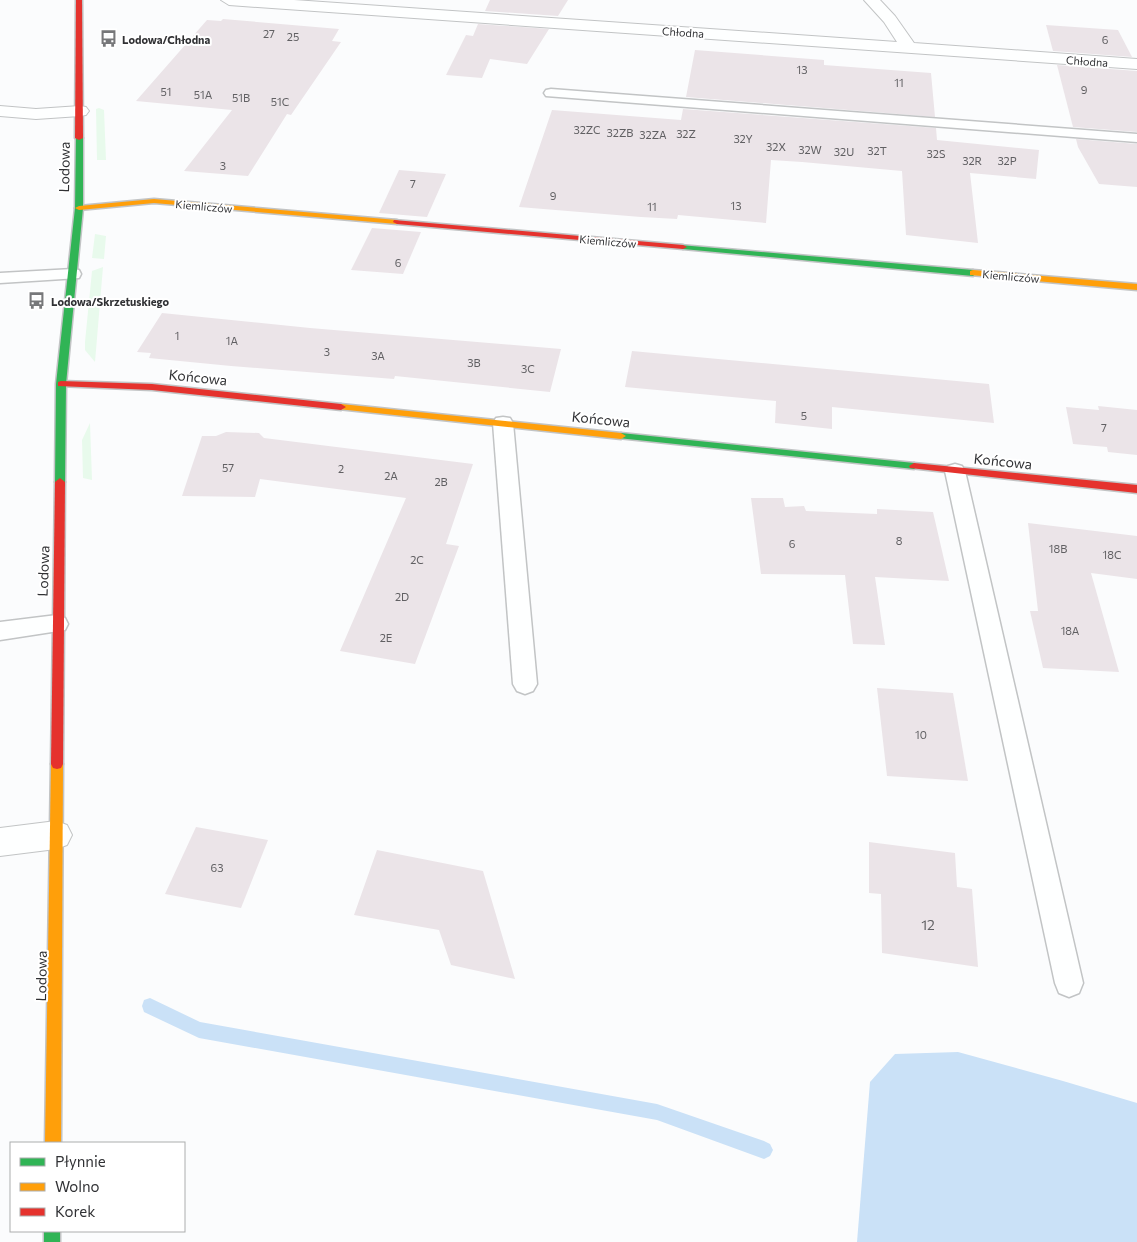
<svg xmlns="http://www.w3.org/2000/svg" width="1137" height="1242" viewBox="0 0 1137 1242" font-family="Commissioner,sans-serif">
<rect width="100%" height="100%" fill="#fbfcfd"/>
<g fill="#e8faec">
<polygon points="99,108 104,110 106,160 97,160 96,109"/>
<polygon points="95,234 106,236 104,259 92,258"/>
<polygon points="103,267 95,362 85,350 85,342 92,271"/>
<polygon points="90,423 92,480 83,478 82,440"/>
</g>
<polygon fill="#cae1f7" points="958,1052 1063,1081 1137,1103 1137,1242 857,1242 870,1082 895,1054"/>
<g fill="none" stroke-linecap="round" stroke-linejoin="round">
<polygon fill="#cae1f7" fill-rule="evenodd" points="150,998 200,1022 657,1104 764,1141 770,1144 773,1150 770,1156 764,1159 657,1120 199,1038 144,1012 142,1006 144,1000"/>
</g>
<g fill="#ebe4e8">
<polygon points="490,0 568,0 558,16 485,11"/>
<polygon points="223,19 339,29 332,41 341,42 291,115 287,114 248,176 184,171 232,110 136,101 207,20 221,21"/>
<polygon points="478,24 549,29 527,64 490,59 482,78 446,75 466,35 473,36"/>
<polygon points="1046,25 1118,30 1132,57 1053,51"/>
<polygon points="695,50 824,60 824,65 931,73 935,117 686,97"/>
<polygon points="1057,65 1137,71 1137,132 1073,127"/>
<polygon points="683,109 936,128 937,140 1039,150 1036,179 970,173 978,243 906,235 902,171 802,162 771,160 766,223 678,215 677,219 641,217 519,207 552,110 681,120"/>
<polygon points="1076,139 1137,144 1137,187 1099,184 1078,147"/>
<polygon points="399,170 446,174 427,217 379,213"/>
<polygon points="372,228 421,232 403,274 351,270"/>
<polygon points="162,313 310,328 561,349 550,392 395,376 394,379 231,366 149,358 151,353 137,352"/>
<polygon points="632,351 989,384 994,423 832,407 832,429 775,423 776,401 625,387"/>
<polygon points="1098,406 1137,410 1137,455 1108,452 1107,447 1073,444 1066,407 1099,410"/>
<polygon points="226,432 259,433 264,438 473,464 446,544 459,546 415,664 340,651 406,498 260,479 255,497 182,496 202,436 216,436"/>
<polygon points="751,498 783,498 785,507 804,506 806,511 877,514 877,509 933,512 949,581 875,577 885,645 853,644 845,575 761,574"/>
<polygon points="1028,523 1137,536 1137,579 1091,573 1119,672 1043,668 1030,611 1038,611"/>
<polygon points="877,688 953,693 968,781 887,776"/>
<polygon points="196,827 268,840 241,908 165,894"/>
<polygon points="869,842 955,853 957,887 972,889 978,967 882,953 881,894 869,893"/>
<polygon points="377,850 483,871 515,979 451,965 439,930 354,915"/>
</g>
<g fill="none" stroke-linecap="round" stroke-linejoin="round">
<defs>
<g id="lane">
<polygon points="551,89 1137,134 1137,142 546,96 544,93 546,90"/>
<polygon points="73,269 79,270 81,274 79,278 0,283 0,273"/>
<polygon points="503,417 510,418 513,423 537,684 533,691 525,694 517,691 513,684 493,423 496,418"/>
<polygon points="955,464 962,466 965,471 1083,983 1079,993 1069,997 1059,993 1055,983 945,471 948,466"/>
<polygon points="57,615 65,618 68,624 65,630 0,640 0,622"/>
</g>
<g id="street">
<polygon points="221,0 294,0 897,42 884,22 864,0 880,0 895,16 914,43 1137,59 1137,69 229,5"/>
<polygon points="0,106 36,109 80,106 86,107 89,111 86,115 80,116 36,119 0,116"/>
<polygon points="56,821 67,825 72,835 67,845 56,849 0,856 0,828"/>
</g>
<g id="fast">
<polygon points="76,136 83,138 83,208 66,384 65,482 60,486 55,482 56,384 75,208"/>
<polygon points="680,245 973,270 977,273 973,276 683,249 679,247"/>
<polygon points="621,433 914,463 919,466 914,469 618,438 616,436"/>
<rect x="44" y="1231" width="16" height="11"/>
</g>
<g id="slow">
<polygon points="154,199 397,220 401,222 397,224 154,203 79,210 75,208 79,206"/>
<polygon points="973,270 1137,284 1137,290 970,275 970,271"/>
<polygon points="341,404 621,433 626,436 621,439 338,409 338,405"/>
<polygon points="57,759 61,760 63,764 61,1143 45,1143 51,764 53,760"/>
</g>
<g id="jam">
<polygon points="76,0 82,0 83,138 79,140 75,138"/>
<polygon points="394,220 683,245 687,247 683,249 397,224 393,222"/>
<polygon points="61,381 152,384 341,404 346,407 341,410 152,390 58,386 58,382"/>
<polygon points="914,463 1137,485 1137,493 910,468 909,466"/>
<polygon points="60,478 65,482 63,764 61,768 57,769 53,768 51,764 55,482"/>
</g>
</defs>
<use href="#lane" stroke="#c2c4c5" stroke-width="3"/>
<use href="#street" stroke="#c2c4c5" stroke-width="2"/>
<use href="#fast" stroke="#c2c4c5" stroke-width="3"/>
<use href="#slow" stroke="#c2c4c5" stroke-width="3"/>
<use href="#jam" stroke="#c2c4c5" stroke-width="3"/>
<use href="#lane" fill="#feffff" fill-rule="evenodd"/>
<use href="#street" fill="#feffff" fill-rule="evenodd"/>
<use href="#fast" fill="#30b455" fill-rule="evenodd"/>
<use href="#slow" fill="#ff9f0a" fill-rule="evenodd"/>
<use href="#jam" fill="#e5322d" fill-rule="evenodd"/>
</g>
<defs>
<symbol id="bus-bare" viewBox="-9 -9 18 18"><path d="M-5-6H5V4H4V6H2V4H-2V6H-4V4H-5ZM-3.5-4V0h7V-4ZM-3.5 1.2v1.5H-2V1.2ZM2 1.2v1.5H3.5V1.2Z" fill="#77787a" stroke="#fff" stroke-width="2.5" paint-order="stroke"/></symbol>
</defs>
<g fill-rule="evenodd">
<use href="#bus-bare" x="96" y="26" width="25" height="25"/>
<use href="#bus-bare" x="24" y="288" width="25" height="25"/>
</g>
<g text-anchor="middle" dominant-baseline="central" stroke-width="4" stroke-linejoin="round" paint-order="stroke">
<g font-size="11" fill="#303134" stroke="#fff">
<text transform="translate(683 32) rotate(4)">Chłodna</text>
<text transform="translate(1087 61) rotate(4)">Chłodna</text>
<text transform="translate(204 206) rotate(5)">Kiemliczów</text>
<text transform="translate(608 241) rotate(5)">Kiemliczów</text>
<text transform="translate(1011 276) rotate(5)">Kiemliczów</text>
</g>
<g font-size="11" fill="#616063">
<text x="269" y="33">27</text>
<text x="293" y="36">25</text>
<text x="1105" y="39">6</text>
<text x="802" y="69">13</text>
<text x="899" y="82">11</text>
<text x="1084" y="89">9</text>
<text x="166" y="91">51</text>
<text x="203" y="94">51A</text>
<text x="241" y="97">51B</text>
<text x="280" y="101">51C</text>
<text x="587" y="129">32ZC</text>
<text x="620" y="132">32ZB</text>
<text x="686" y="133">32Z</text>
<text x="653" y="134">32ZA</text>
<text x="743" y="138">32Y</text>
<text x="776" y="146">32X</text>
<text x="810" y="149">32W</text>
<text x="877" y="150">32T</text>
<text x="844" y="151">32U</text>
<text x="936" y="153">32S</text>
<text x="972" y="160">32R</text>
<text x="1007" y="160">32P</text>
<text x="223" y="165">3</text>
<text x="413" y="183">7</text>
<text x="553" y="195">9</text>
<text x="736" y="205">13</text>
<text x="652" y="206">11</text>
<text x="398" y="262">6</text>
<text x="177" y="335">1</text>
<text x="232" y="340">1A</text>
<text x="327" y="351">3</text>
<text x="378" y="355">3A</text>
<text x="474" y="362">3B</text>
<text x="528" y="368">3C</text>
<text x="804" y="415">5</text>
<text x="1104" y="427">7</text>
<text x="228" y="467">57</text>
<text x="341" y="468">2</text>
<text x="391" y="475">2A</text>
<text x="441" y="481">2B</text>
<text x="899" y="540">8</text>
<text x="792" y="543">6</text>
<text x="1058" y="548">18B</text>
<text x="1112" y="554">18C</text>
<text x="417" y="559">2C</text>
<text x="402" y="596">2D</text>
<text x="1070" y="630">18A</text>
<text x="386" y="637">2E</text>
<text x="921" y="734">10</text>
<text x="217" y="867">63</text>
</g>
<g font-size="11" font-weight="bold" fill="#303134" stroke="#fff" text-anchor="start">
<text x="122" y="39">Lodowa/Chłodna</text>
<text x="51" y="301">Lodowa/Skrzetuskiego</text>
</g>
<g font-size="14" fill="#303134" stroke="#fff">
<text transform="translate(64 167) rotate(-89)">Lodowa</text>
<text transform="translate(198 377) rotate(6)">Końcowa</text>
<text transform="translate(601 419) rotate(6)">Końcowa</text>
<text transform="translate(1003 461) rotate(6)">Końcowa</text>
<text transform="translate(43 571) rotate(-88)">Lodowa</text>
<text transform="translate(41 976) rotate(-89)">Lodowa</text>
</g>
<g font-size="14" fill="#616063">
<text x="928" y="924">12</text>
</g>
</g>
<rect x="10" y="1142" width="175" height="90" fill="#ffffff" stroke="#acadae"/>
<rect x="20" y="1158" width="25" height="8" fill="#30b455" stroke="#acadae"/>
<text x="55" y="1167" font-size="15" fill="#303134">Płynnie</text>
<rect x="20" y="1183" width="25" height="8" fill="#ff9f0a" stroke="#acadae"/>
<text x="55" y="1192" font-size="15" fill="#303134">Wolno</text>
<rect x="20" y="1208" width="25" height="8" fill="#e5322d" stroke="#acadae"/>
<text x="55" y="1217" font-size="15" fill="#303134">Korek</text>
</svg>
